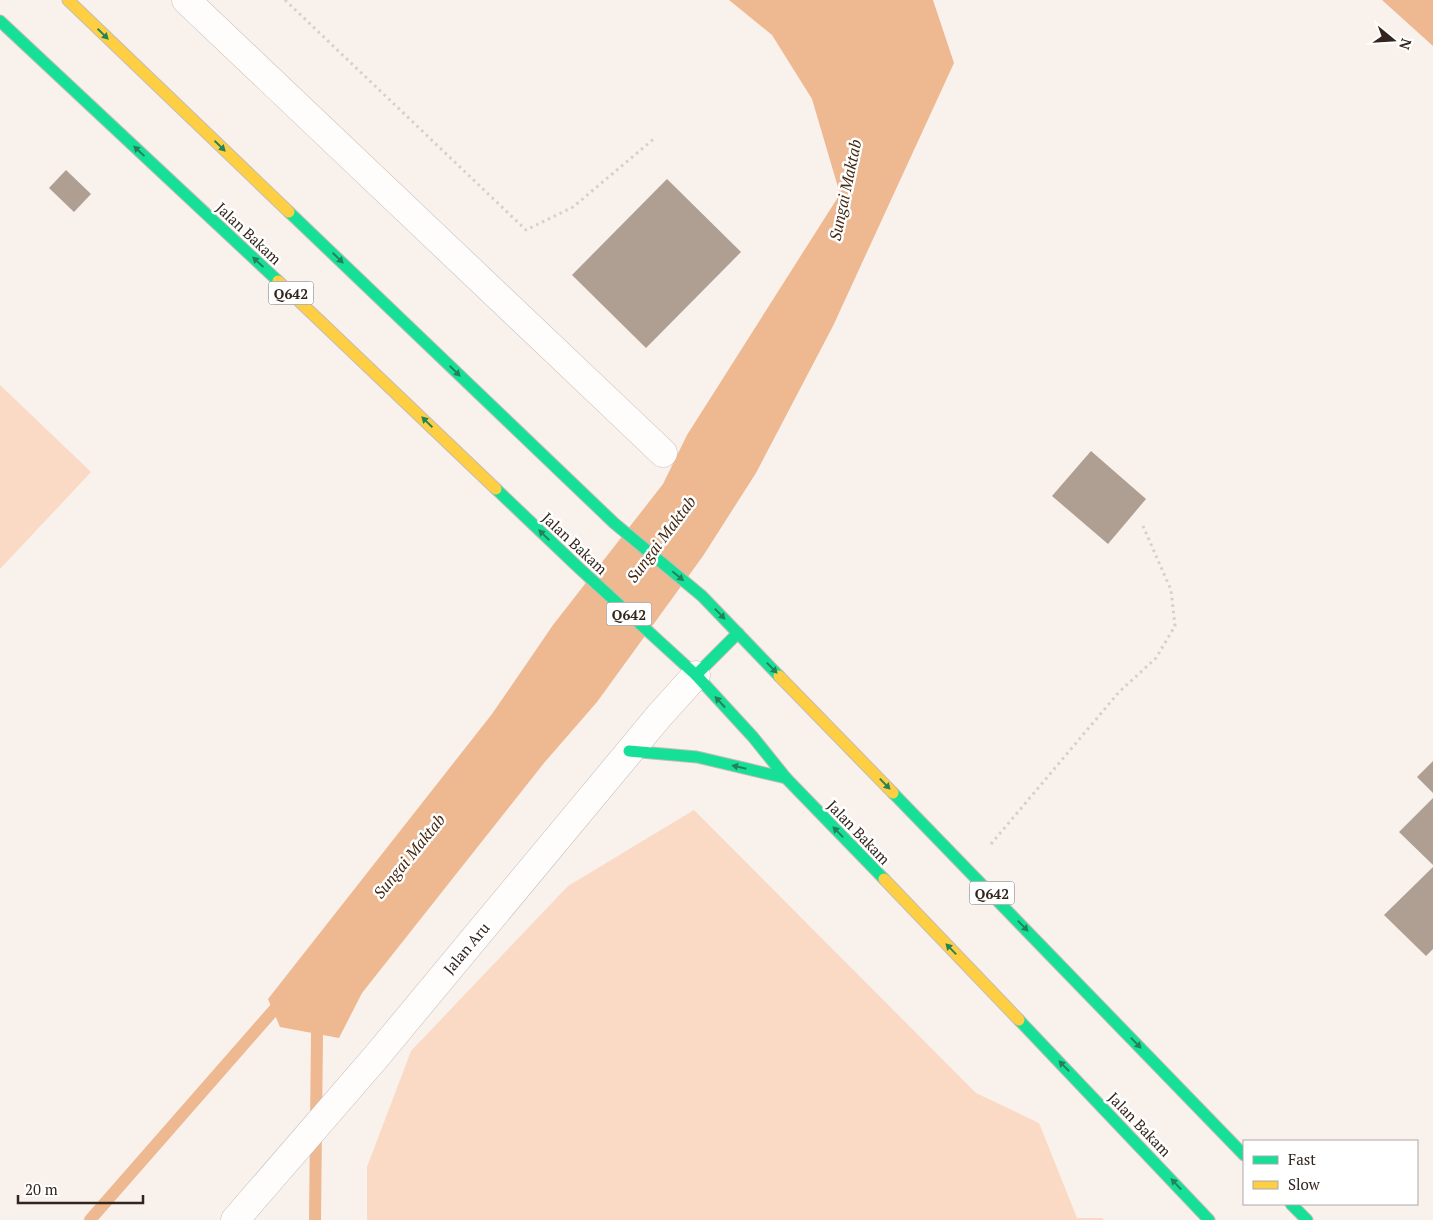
<svg xmlns="http://www.w3.org/2000/svg" width="1433" height="1220" viewBox="0 0 1433 1220" font-family="'PT Serif',serif">
<rect width="100%" height="100%" fill="#f9f1ec"/>
<g fill="#fadac4">
<polygon points="0,385 91,472 0,569"/>
<polygon points="694,810 976,1093 1039,1123 1077,1218 1102,1218 1104,1220 367,1220 367,1167 411,1051 568,886"/>
</g>
<g fill="#eeb891">
<polygon points="729,0 933,0 954,63 833,326 756,473 703,556 597,702 544,763 362,993 339,1038 280,1027 268,999 492,714 553,625 663,484 687,435 840,194 812,99 772,35"/>
<polygon points="1382,0 1433,0 1433,46"/>
</g>
<g fill="none" stroke-linecap="round" stroke-linejoin="round">
<g stroke="#eeb891" stroke-width="12">
<polyline points="90,1220 280,1003 286,1000"/>
<polyline points="315,1220 317,1034 321,1018"/>
</g>
</g>
<g fill="#af9e92">
<polygon points="66,170 91,194 74,212 49,188"/>
<polygon points="667,179 741,252 646,348 572,275"/>
<polygon points="1091,451 1146,499 1108,544 1052,496"/>
<polygon points="1433,761 1433,793 1417,777"/>
<polygon points="1433,798 1433,865 1399,832"/>
<polygon points="1433,867 1433,949 1426,956 1384,915"/>
</g>
<g fill="none" stroke-linecap="round" stroke-linejoin="round">
<defs>
<g id="street">
<polyline points="186,0 663,453"/>
<polyline points="235,1220 376,1057 659,716 696,675"/>
</g>
<g id="fast">
<polyline points="0,21 278,281"/>
<polyline points="289,212 614,523 702,596 779,676"/>
<polyline points="496,489 579,568 696,675 753,737 786,778 884,879"/>
<polyline points="696,675 738,633"/>
<polyline points="629,751 697,757 786,778"/>
<polyline points="893,793 1244,1155"/>
<polyline points="1019,1020 1209,1220"/>
<polyline points="1291,1204 1307,1220"/>
</g>
<g id="slow">
<polyline points="68,0 289,212"/>
<polyline points="278,281 496,489"/>
<polyline points="779,676 893,793"/>
<polyline points="884,879 1019,1020"/>
</g>
</defs>
<use href="#street" stroke="#c6bcb6" stroke-width="29"/>
<use href="#fast" stroke="#c6bcb6" stroke-width="13"/>
<use href="#slow" stroke="#c6bcb6" stroke-width="13"/>
<g stroke="#d3d0ce" stroke-width="3" stroke-dasharray="2.5 4" stroke-linecap="butt">
<polyline points="285,0 526,230 573,207 656,137"/>
<polyline points="991,844 1119,692 1156,658 1175,626 1171,590 1143,526"/>
</g>
<use href="#street" stroke="#fefdfc" stroke-width="28"/>
<use href="#fast" stroke="#16e098" stroke-width="11"/>
<use href="#slow" stroke="#ffcf43" stroke-width="11"/>
</g>
<defs><path id="oneway-solid" d="M-6-.8H1V-3.2L6.5 0L1 3.2V.8H-6Z" transform="scale(1.25)"/></defs>
<g fill="#24825a">
<use href="#oneway-solid" transform="translate(103 34) rotate(44)"/>
<use href="#oneway-solid" transform="translate(220 146) rotate(44)"/>
<use href="#oneway-solid" transform="translate(139 151) rotate(-137)"/>
<use href="#oneway-solid" transform="translate(338 258) rotate(44)"/>
<use href="#oneway-solid" transform="translate(258 262) rotate(-137)"/>
<use href="#oneway-solid" transform="translate(455 371) rotate(44)"/>
<use href="#oneway-solid" transform="translate(427 422) rotate(-136)"/>
<use href="#oneway-solid" transform="translate(544 535) rotate(-136)"/>
<use href="#oneway-solid" transform="translate(678 576) rotate(40)"/>
<use href="#oneway-solid" transform="translate(720 614) rotate(46)"/>
<use href="#oneway-solid" transform="translate(772 668) rotate(46)"/>
<use href="#oneway-solid" transform="translate(720 702) rotate(-133)"/>
<use href="#oneway-solid" transform="translate(739 767) rotate(-167)"/>
<use href="#oneway-solid" transform="translate(885 784) rotate(46)"/>
<use href="#oneway-solid" transform="translate(838 832) rotate(-134)"/>
<use href="#oneway-solid" transform="translate(1023 926) rotate(46)"/>
<use href="#oneway-solid" transform="translate(951 949) rotate(-134)"/>
<use href="#oneway-solid" transform="translate(1136 1043) rotate(46)"/>
<use href="#oneway-solid" transform="translate(1064 1066) rotate(-134)"/>
<use href="#oneway-solid" transform="translate(1176 1184) rotate(-133)"/>
</g>
<g text-anchor="middle" dominant-baseline="central" stroke-width="5" stroke-linejoin="round" paint-order="stroke">
<g fill="#fff" stroke="#706661" stroke-width="1">
<rect x="268.5" y="281.5" width="45" height="23" rx="4"/>
<rect x="606.5" y="602.5" width="45" height="23" rx="4"/>
<rect x="969.5" y="881.5" width="45" height="23" rx="4"/>
</g>
<g font-size="14" font-weight="bold" fill="#32251d">
<text x="291" y="293">Q642</text>
<text x="629" y="614">Q642</text>
<text x="992" y="893">Q642</text>
</g>
<g font-size="15" fill="#32251d" stroke="#fff">
<text transform="translate(249 233) rotate(43)">Jalan Bakam</text>
<text transform="translate(575 543) rotate(43)">Jalan Bakam</text>
<text transform="translate(859 832) rotate(46)">Jalan Bakam</text>
<text transform="translate(466 948) rotate(-50)">Jalan Aru</text>
<text transform="translate(1140 1124) rotate(46)">Jalan Bakam</text>
</g>
<g font-size="16" font-style="italic" fill="#452710" stroke="#fff">
<text transform="translate(845 190) rotate(-78)">Sungai Maktab</text>
<text transform="translate(661 539) rotate(-53)">Sungai Maktab</text>
<text transform="translate(409 856) rotate(-51)">Sungai Maktab</text>
</g>
</g>
<rect x="1243" y="1140" width="175" height="65" fill="#ffffff" stroke="#ada8a5"/>
<rect x="1253" y="1156" width="25" height="8" fill="#16e098" stroke="#ada8a5"/>
<text x="1288" y="1165" font-size="15" fill="#32251d">Fast</text>
<rect x="1253" y="1181" width="25" height="8" fill="#ffcf43" stroke="#ada8a5"/>
<text x="1288" y="1190" font-size="15" fill="#32251d">Slow</text>
<g transform="translate(1393 40) rotate(108)" stroke="#ffffff" stroke-width="4" paint-order="stroke">
<path d="M0-4L9 19L0 12L-9 19Z" fill="#32251d"/>
<text y="-8" font-size="14" font-weight="bold" text-anchor="middle" fill="#32251d">N</text>
</g>
<path d="M18 1195v8h125v-8" fill="none" stroke="#32251d" stroke-width="2.5"/>
<text x="25" y="1195" font-size="15" fill="#32251d" stroke="#ffffff" stroke-width="4" paint-order="stroke">20 m</text>
</svg>
